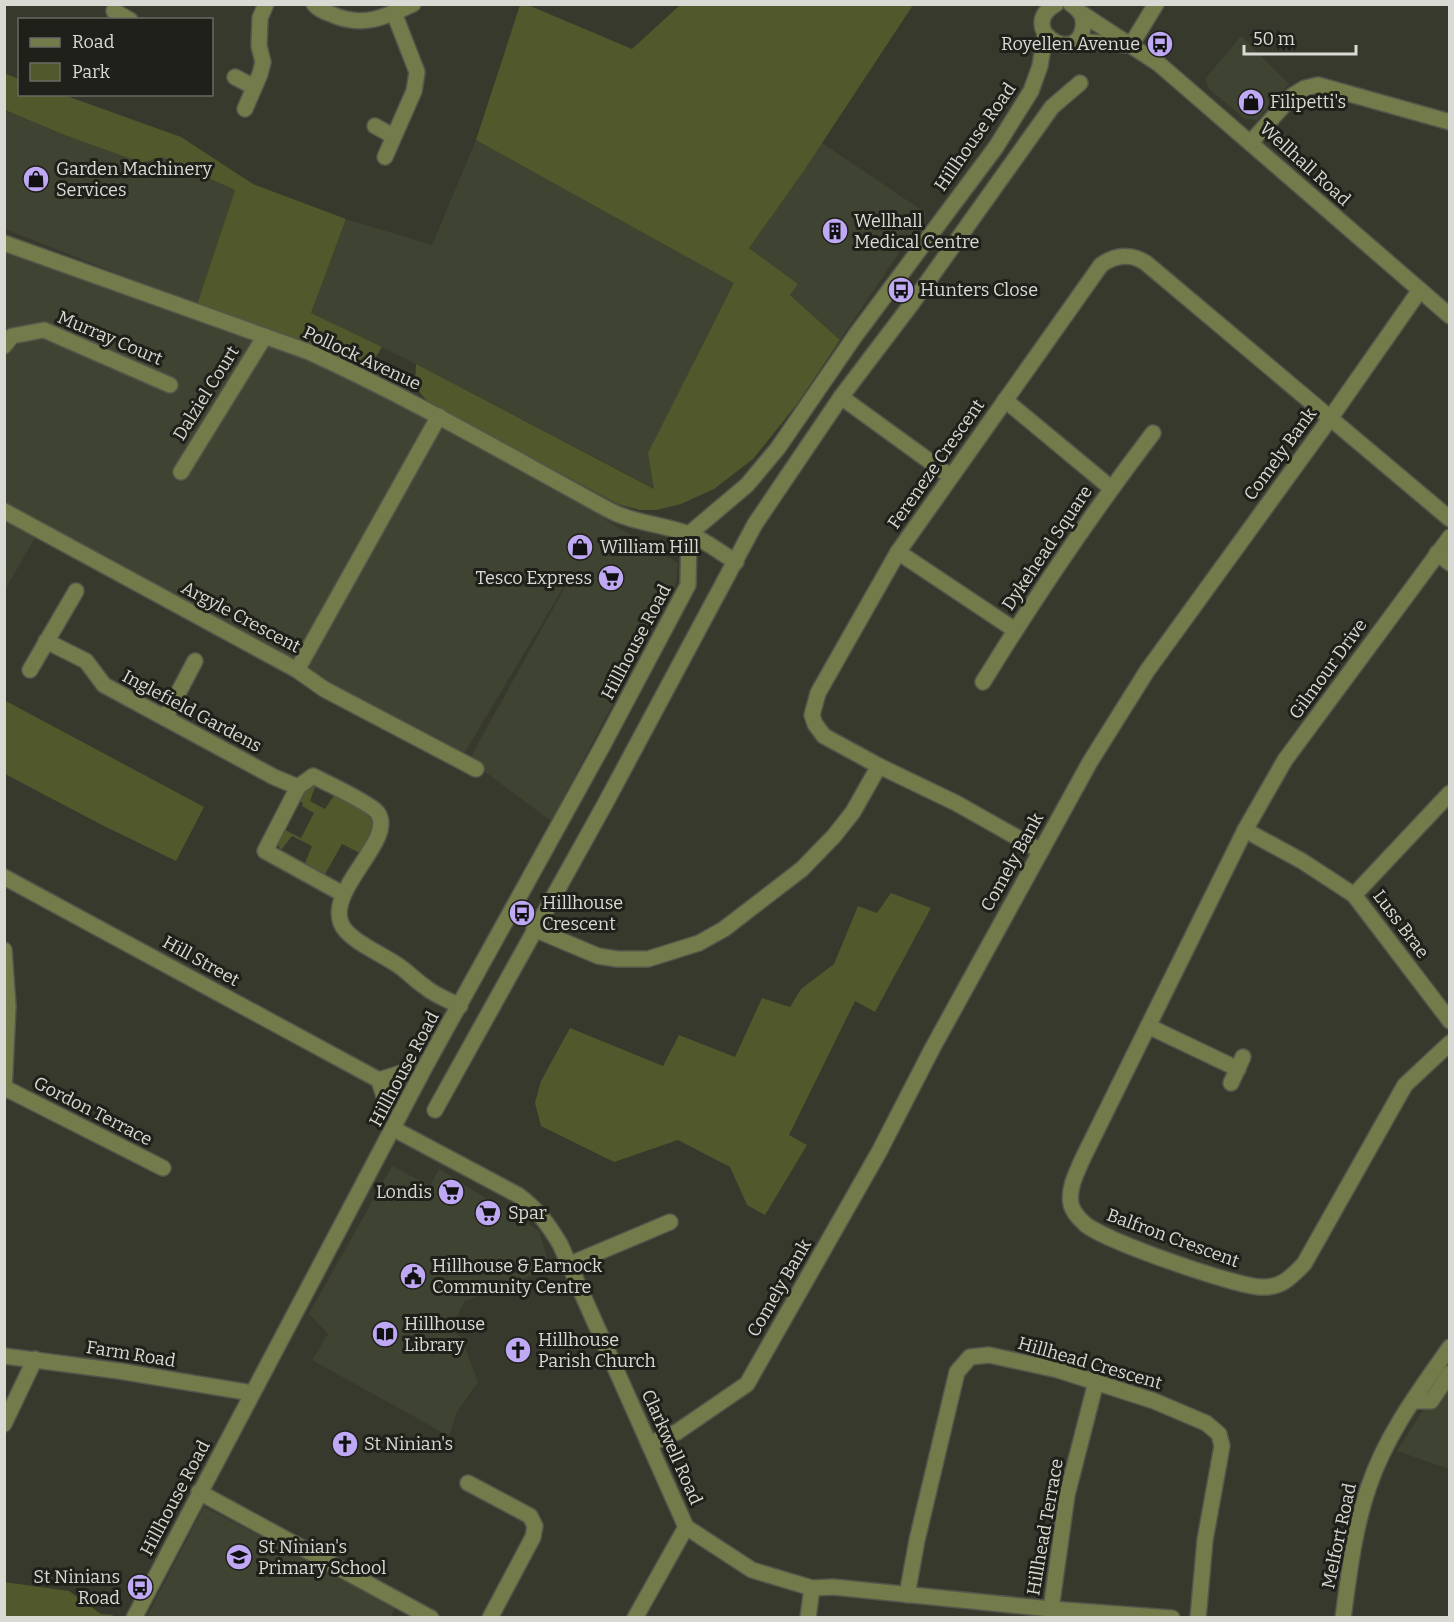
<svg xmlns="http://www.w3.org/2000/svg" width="1454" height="1622" viewBox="0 0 1454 1622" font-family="Bitter,serif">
<rect width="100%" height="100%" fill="#37392d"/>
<g fill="#3f4331">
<polygon points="1241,36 1289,84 1257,120 1245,119 1209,89 1205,79"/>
<polygon points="4,110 62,134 142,163 161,157 235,190 197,305 5,229"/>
<polygon points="476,140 735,283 649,453 655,489 416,364 311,313 346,219 432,245"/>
<polygon points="822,143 926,213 840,340 790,295 798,284 749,248"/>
<polygon points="5,241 309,352 609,511 604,519 678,563 676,584 551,821 469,760 588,546 461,759 40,529 5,590"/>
<polygon points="392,1166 430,1186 439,1169 539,1231 550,1268 465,1301 450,1329 461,1337 478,1382 457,1412 449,1436 312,1360 328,1334 309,1314"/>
<polygon points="1449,1369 1449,1469 1397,1451"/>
<polygon points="204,1507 396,1606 390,1618 146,1618"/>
</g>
<g fill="#51582b">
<path d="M520,5H528L632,49L680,5H913L805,169L749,248L798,284L790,295L840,340L797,404L753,459L714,489L681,504L656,510H640L618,504L430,403C414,389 415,384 416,364L654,489L648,453L734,283L476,140Z"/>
<polygon points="4,73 19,79 20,94 64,95 181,137 253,184 346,219 311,313 382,347 374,360 360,364 348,361 298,341 197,305 235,190 161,157 142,163 62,134 5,110"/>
<polygon points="4,700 204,807 176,861 100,824 5,774"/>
<path d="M316,784L310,801L325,809L335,794C349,802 370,808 373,826L360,853L342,844L325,874L305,863L312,846L292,836L281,850L277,843L285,830L301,838L314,813L302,806L303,803L300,801L308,786Z"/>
<polygon points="891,893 931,908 875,1012 855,1001 789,1135 807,1145 765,1215 747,1205 730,1167 678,1140 614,1162 541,1126 535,1103 541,1081 570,1028 663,1066 679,1035 735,1057 762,998 790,1007 801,989 834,964 858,906 877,913"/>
<polygon points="4,1582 69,1591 101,1614 113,1615 111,1618 5,1617"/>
</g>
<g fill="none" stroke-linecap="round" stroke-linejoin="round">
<defs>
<g id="minor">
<path d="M314,4C319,10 324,12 331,14C361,28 384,18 413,4"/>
<path d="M1056,4C1015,28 1076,67 1083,28C1085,17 1080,10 1071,4"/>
<polyline points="114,11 130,20"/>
<polyline points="1081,13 1159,64 1450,316"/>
<polyline points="1076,41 1128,45"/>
<polyline points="1131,45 1156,4"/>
<polyline points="235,77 254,87"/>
<polyline points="245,109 260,74 263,62 259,46 260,18 266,4"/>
<polyline points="375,126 393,136"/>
<polyline points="1251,142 1292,96 1305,88 1318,85 1450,122"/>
<polyline points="385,157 414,91 417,72 394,13"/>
<path d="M4,243L309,352C412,399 508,455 607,509C632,523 662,524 689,534C705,540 721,553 736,562"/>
<polyline points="4,346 12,336 44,330 170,385"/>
<polyline points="841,397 950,476"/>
<polyline points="1005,400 1111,488"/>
<polyline points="181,472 265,336"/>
<polyline points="4,511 297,670 439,416"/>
<path d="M1450,537L1285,760L1245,830L1082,1160C1076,1174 1068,1189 1071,1204C1072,1210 1079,1219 1084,1223C1099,1239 1237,1287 1261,1287C1282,1288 1291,1277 1304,1264L1405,1085L1450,1043"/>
<polyline points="898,552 1015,630"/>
<polyline points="1437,553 1450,563"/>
<polyline points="46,641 86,661 104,685 274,777 298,787"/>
<polyline points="30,670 76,591"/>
<polyline points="297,670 324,689 476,769"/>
<path d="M983,682C1036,596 1092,513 1153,433"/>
<polyline points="165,718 195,661"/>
<polyline points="1245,830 1302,861 1354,895 1450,1021"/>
<path d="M1041,851L956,803L879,766L824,736L815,724L812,715L818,693L898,552L1101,265C1115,255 1131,253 1146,263L1450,519"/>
<polyline points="4,877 366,1073 379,1080 401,1073"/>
<path d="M343,894L265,851L298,787L313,776C325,782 370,803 377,812C398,838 327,888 341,923C347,940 384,955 399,966C408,972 415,980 424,986C434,995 448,1000 460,1006"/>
<polyline points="1354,895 1450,793"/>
<polyline points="534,929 598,956 617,959 648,959 699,943 724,929 802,869 834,836 853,812 879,766"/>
<polyline points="4,950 8,1006 4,1091"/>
<polyline points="1148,1026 1238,1069"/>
<polyline points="379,1080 387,1106"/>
<polyline points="1231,1083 1243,1057"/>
<polyline points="5,1088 163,1168"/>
<polyline points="435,1110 605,804 755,524 841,397 913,302 1052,107 1080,83"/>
<path d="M394,1129L518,1195C537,1209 548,1224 560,1244L686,1527L752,1570L812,1588L833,1587L1051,1609L1172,1618"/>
<polyline points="568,1265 670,1222"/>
<polyline points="4,1356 119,1371 252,1393"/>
<polyline points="1413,1401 1431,1401 1450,1373"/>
<polyline points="4,1424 35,1359"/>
<polyline points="649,1444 677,1432 747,1384 879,1152 932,1049 1090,762 1147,671 1329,420 1420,290"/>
<polyline points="468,1483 530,1516 535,1526 533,1537 490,1618"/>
<polyline points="199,1492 431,1618"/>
<polyline points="907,1595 917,1540 957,1372 970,1357 989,1355 1058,1370 1154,1401 1206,1423 1219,1434 1222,1446 1205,1540 1198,1618"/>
<polyline points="1051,1609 1067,1495 1096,1382"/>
<polyline points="134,1618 426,1065 603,745 688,585 689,534 747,485 778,448 855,336 996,147 1031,91 1040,66 1045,35"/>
<polyline points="635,1618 686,1527"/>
<polyline points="808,1618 812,1588"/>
<path d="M1343,1618C1349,1574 1354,1529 1369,1486C1386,1435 1419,1391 1450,1347"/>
</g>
</defs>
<use href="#minor" stroke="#54564b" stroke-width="18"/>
<use href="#minor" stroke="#737b4a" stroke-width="15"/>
</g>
<defs>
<symbol id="bus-disc" viewBox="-11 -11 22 22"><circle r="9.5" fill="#bfa9f4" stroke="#1f201a"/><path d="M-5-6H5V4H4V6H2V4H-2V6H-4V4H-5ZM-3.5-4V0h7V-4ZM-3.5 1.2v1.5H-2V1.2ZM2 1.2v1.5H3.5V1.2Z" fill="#111"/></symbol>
<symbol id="shop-disc" viewBox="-11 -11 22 22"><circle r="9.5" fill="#bfa9f4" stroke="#1f201a"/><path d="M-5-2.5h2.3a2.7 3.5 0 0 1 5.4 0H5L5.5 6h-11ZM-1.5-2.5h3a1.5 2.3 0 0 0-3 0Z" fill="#111"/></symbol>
<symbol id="building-disc" viewBox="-11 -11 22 22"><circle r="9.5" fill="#bfa9f4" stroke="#1f201a"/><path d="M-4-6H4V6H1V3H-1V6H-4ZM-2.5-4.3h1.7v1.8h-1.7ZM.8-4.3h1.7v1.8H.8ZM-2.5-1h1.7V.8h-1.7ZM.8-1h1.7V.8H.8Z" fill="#111"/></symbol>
<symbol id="supermarket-disc" viewBox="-11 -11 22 22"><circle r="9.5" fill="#bfa9f4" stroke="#1f201a"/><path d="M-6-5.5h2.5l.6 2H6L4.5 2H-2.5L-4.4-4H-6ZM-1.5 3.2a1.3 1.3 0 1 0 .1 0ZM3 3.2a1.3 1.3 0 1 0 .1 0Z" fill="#111"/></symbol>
<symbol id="civic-disc" viewBox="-11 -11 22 22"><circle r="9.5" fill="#bfa9f4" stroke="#1f201a"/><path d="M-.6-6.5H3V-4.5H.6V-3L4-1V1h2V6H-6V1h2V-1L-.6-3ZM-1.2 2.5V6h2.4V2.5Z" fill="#111"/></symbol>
<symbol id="library-disc" viewBox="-11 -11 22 22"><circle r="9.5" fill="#bfa9f4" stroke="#1f201a"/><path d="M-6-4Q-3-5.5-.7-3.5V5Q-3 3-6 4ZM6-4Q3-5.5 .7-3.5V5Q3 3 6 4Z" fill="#111"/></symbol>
<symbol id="church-disc" viewBox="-11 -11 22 22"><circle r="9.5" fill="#bfa9f4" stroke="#1f201a"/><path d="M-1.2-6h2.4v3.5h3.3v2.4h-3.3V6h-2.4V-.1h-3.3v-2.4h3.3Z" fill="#111"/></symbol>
<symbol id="school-disc" viewBox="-11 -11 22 22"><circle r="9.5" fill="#bfa9f4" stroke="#1f201a"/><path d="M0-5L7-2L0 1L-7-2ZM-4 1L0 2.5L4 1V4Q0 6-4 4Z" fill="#111"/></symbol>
</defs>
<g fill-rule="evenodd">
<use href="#bus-disc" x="1145" y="29" width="30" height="30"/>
<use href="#shop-disc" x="1236" y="87" width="30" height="30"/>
<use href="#shop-disc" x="21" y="164" width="30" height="30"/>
<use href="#building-disc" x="820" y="216" width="30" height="30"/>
<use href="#bus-disc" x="886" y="275" width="30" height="30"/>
<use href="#shop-disc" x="565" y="532" width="30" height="30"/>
<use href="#supermarket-disc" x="596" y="563" width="30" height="30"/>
<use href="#bus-disc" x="507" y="898" width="30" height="30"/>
<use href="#supermarket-disc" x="436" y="1177" width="30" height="30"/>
<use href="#supermarket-disc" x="473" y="1198" width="30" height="30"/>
<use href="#civic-disc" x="398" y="1261" width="30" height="30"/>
<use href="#library-disc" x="370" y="1319" width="30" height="30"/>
<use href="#church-disc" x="503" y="1335" width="30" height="30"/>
<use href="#church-disc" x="330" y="1429" width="30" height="30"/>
<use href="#school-disc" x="224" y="1542" width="30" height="30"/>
<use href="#bus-disc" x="125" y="1572" width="30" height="30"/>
</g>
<g text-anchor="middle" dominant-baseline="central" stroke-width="6" stroke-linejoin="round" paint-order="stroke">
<g font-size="18" fill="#d9dad3" stroke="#1f201a" text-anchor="start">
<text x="1140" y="44" text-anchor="end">Royellen Avenue</text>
<text x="1270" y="102">Filipetti's</text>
<text x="56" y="169">Garden Machinery<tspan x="56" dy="21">Services</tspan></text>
<text x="854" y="221">Wellhall<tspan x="854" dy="21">Medical Centre</tspan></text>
<text x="920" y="290">Hunters Close</text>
<text x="600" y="547">William Hill</text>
<text x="592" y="578" text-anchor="end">Tesco Express</text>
<text x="542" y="903">Hillhouse<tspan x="542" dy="21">Crescent</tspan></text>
<text x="432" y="1192" text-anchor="end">Londis</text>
<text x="508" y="1213">Spar</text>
<text x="432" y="1266">Hillhouse &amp; Earnock<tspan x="432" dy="21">Community Centre</tspan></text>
<text x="404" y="1324">Hillhouse<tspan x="404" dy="21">Library</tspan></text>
<text x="538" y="1340">Hillhouse<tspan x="538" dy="21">Parish Church</tspan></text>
<text x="364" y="1444">St Ninian's</text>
<text x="258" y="1547">St Ninian's<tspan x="258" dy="21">Primary School</tspan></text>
<text x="120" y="1577" text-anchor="end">St Ninians<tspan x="120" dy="21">Road</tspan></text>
</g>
<g font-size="18" fill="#d9dad3" stroke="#1f201a">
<text transform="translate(975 137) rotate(-55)">Hillhouse Road</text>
<text transform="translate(1305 164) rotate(42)">Wellhall Road</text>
<text transform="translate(110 338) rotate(23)">Murray Court</text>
<text transform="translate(362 358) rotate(25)">Pollock Avenue</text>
<text transform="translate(206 393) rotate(-58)">Dalziel Court</text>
<text transform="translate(1280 454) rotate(-54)">Comely Bank</text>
<text transform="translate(936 464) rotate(-55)">Fereneze Crescent</text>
<text transform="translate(1047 548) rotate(-56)">Dykehead Square</text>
<text transform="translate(241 617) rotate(28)">Argyle Crescent</text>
<text transform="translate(636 642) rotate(-62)">Hillhouse Road</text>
<text transform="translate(1328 669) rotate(-54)">Gilmour Drive</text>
<text transform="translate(192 711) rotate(28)">Inglefield Gardens</text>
<text transform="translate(1012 862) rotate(-61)">Comely Bank</text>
<text transform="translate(1401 924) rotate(53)">Luss Brae</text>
<text transform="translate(201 961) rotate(29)">Hill Street</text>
<text transform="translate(404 1069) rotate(-62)">Hillhouse Road</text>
<text transform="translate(93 1111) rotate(27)">Gordon Terrace</text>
<text transform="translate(1173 1238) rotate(20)">Balfron Crescent</text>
<text transform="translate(779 1288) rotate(-60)">Comely Bank</text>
<text transform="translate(131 1354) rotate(9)">Farm Road</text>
<text transform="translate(1090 1363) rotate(16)">Hillhead Crescent</text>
<text transform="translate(672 1447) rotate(66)">Clarkwell Road</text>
<text transform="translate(175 1498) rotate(-62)">Hillhouse Road</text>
<text transform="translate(1045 1527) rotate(-80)">Hillhead Terrace</text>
<text transform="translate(1339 1536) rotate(-78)">Melfort Road</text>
</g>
</g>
<rect width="1454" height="1622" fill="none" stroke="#d9dad3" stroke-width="12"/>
<rect x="18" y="18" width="195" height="78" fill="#1f201a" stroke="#696a64" stroke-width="1.5"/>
<rect x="30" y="38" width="30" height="9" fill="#737b4a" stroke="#696a64" stroke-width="1.5"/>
<text x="72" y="48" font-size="18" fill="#d9dad3">Road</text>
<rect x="30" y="63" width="30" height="18" fill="#51582b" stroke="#696a64" stroke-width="1.5"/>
<text x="72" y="78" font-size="18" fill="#d9dad3">Park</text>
<path d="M1244 45v9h112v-9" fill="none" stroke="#d9dad3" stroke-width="3"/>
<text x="1253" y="45" font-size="18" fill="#d9dad3" stroke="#1f201a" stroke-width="4.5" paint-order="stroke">50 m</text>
</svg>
